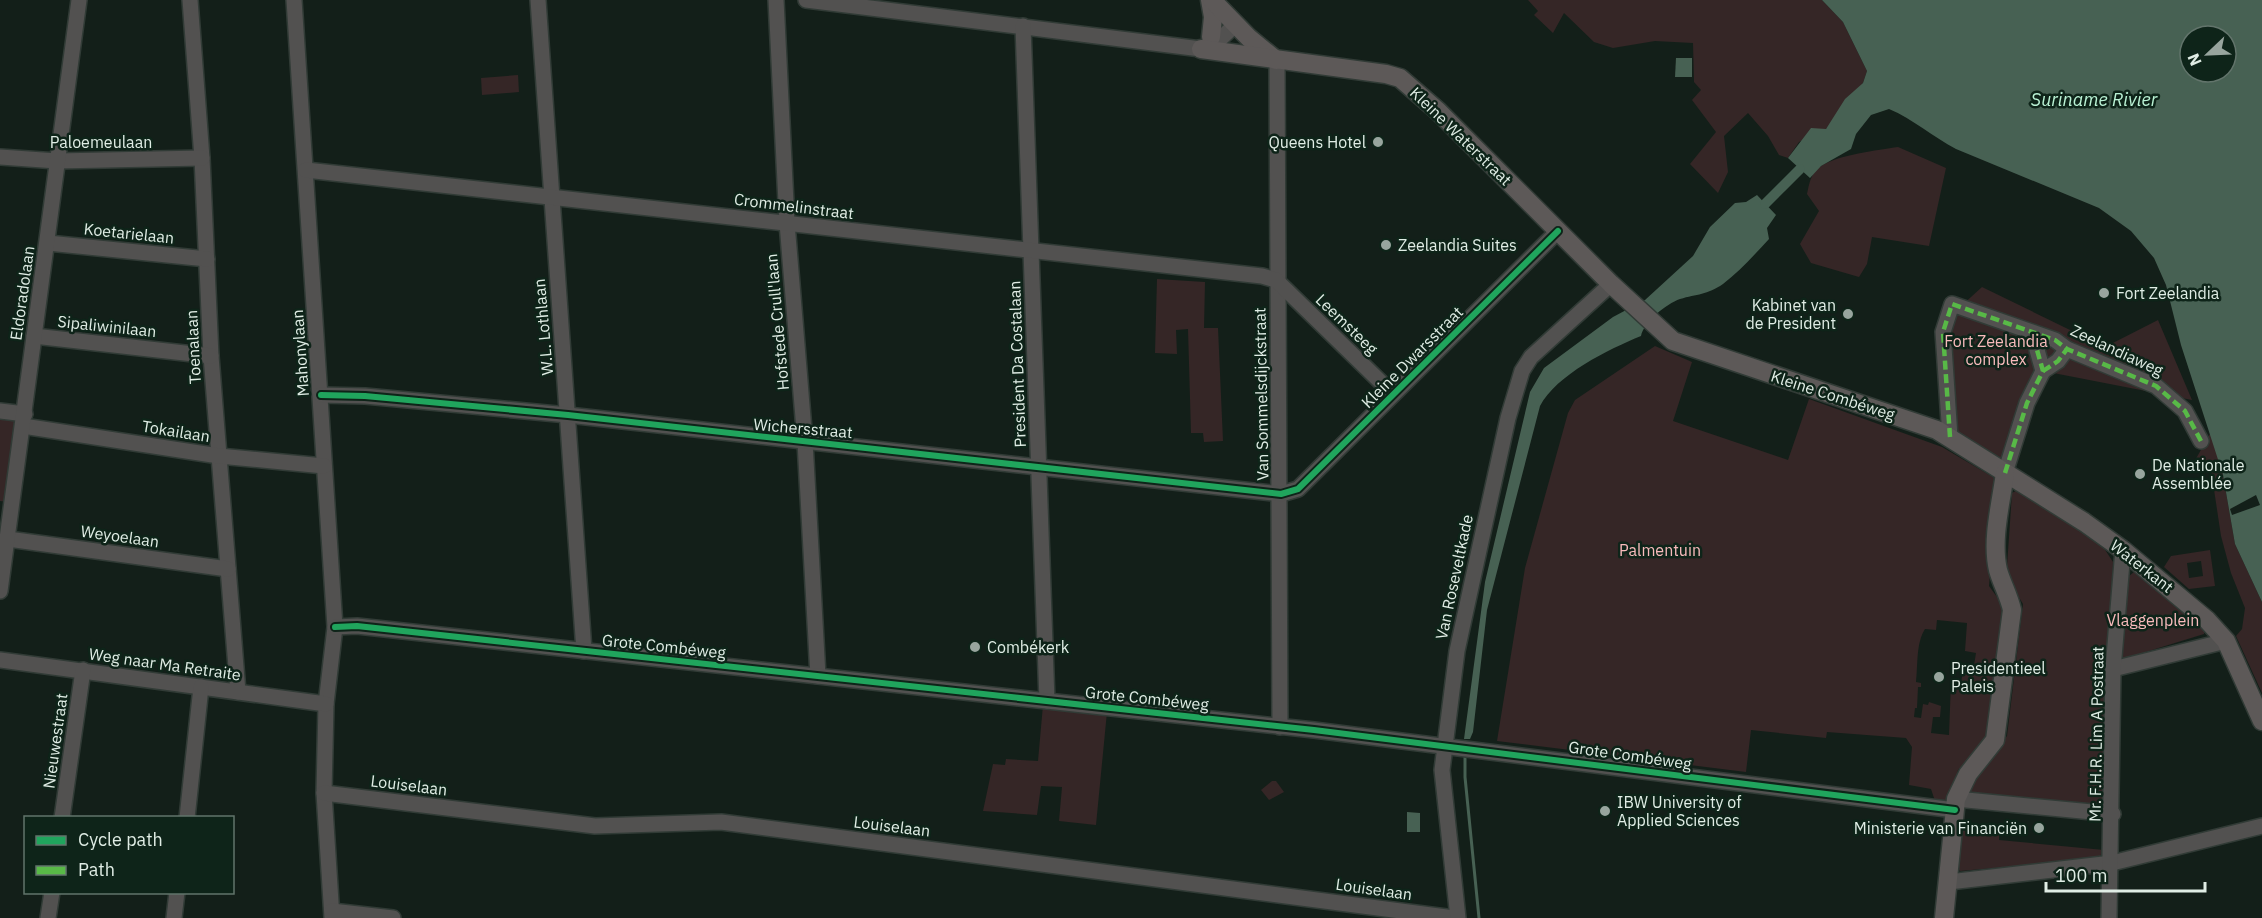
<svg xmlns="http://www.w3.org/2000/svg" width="2262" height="918" viewBox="0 0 2262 918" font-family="'IBM Plex Sans',sans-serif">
<rect width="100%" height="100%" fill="#131f19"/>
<g fill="#352626" fill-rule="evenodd">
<polygon points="1528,0 1822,0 1843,22 1867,71 1863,83 1826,129 1799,142 1788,158 1779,155 1768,136 1748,113 1724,136 1728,172 1718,193 1690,164 1716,132 1692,100 1701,90 1694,82 1693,43 1655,41 1613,48 1594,42 1564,13 1553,33 1534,15 1538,11"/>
<polygon points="518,75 519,92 482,95 481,78"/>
<path d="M1898,147L1946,168L1929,246L1872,237L1867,264L1859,277L1811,263L1800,244L1819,211L1807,194C1809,184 1811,172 1821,166C1838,155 1878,150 1898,147Z"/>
<polygon points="1157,279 1205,282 1204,328 1218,328 1223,441 1204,442 1203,433 1191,433 1188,329 1176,330 1177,354 1155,353"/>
<polygon points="1982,287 2105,347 2158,320 2192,400 2043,371 2005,473 1950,437 1949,317"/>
<path d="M1655,346L1692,362L1673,421L1788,460L1809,399L1942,447L1998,480L1989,586L2005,608L1988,737L1958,770L1952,797L1945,803L1935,801L1931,789L1909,785L1912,747L1906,738L1827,732L1826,738L1751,730L1746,772L1497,741L1525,568L1568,413L1575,400ZM1937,620L1967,623L1965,651L1976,653L1973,671L1963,670L1961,683L1951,682L1949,735L1931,733L1933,717H1940L1941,706L1929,702L1928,705L1923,704L1921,718L1914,717L1915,708H1917L1918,687H1921V683L1916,682C1918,664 1916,643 1925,629L1936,630Z"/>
<polygon points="0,413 18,419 8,502 0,501"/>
<polygon points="2211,432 2223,475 2235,544 2262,602 2262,693 2236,636 2242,629 2245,608 2231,573 2221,536 2210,463 2201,466 2193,464"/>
<polygon points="2019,489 2102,545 2113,562 2105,811 1964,798 1972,775 2007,736 2023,604 2009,581 2007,566 2012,493"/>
<path d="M2210,550L2215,586L2189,589L2164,567L2171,556ZM2201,561L2203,576L2189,578L2187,563Z"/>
<polygon points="2134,572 2142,573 2205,630 2204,634 2123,659 2121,657 2129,576"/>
<polygon points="1043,705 1107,712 1096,825 1059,821 1062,787 1041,786 1037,815 983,811 993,764 1005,765 1006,759 1038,761"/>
<polygon points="1272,781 1276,781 1284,792 1269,800 1261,790"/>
<polygon points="1959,830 1999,833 1999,840 2104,850 2098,859 1960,871 1954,863"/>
</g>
<g fill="#476153" fill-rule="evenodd">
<path d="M1822,0H2262V602L2235,544L2223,475L2181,345L2166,285L2154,258L2131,231L2099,208L1956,149C1933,137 1913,119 1889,109L1871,115L1856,134L1851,149L1821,166L1810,178L1788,158L1811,128L1826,129L1845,99L1863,83L1867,71L1843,22ZM2190,36H2226V72H2190Z"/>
<polygon points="1676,58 1692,58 1692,77 1675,77"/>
<path d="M1757,195L1776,215L1767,228L1769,239C1755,254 1740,271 1723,284C1707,295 1697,294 1680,299C1666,304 1644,322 1641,336C1609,349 1556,375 1540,406L1487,610L1473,732L1470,739H1464L1485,582L1530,392L1544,368L1613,317L1645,300L1693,256L1710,227L1735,203L1746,202Z"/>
<polygon points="1407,812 1420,813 1420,832 1407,832"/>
</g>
<polygon fill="#131f19" points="2256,495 2260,505 2232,515 2230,509"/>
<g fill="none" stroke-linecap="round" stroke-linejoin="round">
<polyline stroke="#476153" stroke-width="3" points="1465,753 1465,777 1479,918"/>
<polyline stroke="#476153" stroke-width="10" points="1765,204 1800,169"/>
<defs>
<g id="minor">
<polyline points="190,0 202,158 211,356 238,692"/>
<polyline points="294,0 335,627 326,704 324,793 332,918"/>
<polyline points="538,0 584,651"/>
<polyline points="776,0 787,223 805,442 818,676"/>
<polyline points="806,0 1201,49 1217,42 1235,25"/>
<polyline points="1023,26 1047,701"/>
<polyline points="1277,61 1280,727"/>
<polyline points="0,157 57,161 202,158"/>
<polyline points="306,170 1262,276 1276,280 1393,394"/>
<polyline points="48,243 207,259"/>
<polyline points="34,336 211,356"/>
<polyline points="2043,371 2058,361 2067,349"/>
<polyline points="321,395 365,396 568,415 1281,494 1298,489 1558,231"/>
<polyline points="0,411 25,414"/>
<polyline points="23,426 219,456 324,466"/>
<polyline points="1950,437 1943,332 1952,304 2055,340 2067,349 2156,386 2185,411 2201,441"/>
<polyline points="2005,473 2027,403 2043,371 2037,350 2039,335"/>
<polyline points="8,539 228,569"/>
<polyline points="0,591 79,0"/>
<polyline points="335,627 357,626 1314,730 1955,810"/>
<polyline points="0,660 326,704"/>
<polyline points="2113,669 2226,641"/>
<polyline points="324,793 595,826 721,822 1454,918"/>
<polyline points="1956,799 2113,814"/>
<polyline points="62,818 83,670"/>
<polyline points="187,818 201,687"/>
<polyline points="1949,882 2112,863 2262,826"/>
<polyline points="332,911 393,918"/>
<polyline points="48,918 52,892"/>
<polyline points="174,918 177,892"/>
<polyline points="1458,918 1442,770 1457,651 1508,418 1522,371 1531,357 1611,284"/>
<polyline points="2109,918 2113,669 2123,550"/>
</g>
<g id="major">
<polyline points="1210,0 1213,17 1211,37"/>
<polyline points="1212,0 1249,38 1276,60"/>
<polyline points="1201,49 1386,74 1400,78 1438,111 1611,284 1673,341 1937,430 2084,522 2123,550 2207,620 2226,641 2262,721"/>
<path d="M1944,918L1956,799L1968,774L1995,740L2012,610C2009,596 2002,584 1998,570C1991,540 2001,503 2005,473"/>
</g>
</defs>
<use href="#minor" stroke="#313b36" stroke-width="18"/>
<use href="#major" stroke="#313b36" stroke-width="21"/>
<use href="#minor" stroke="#525150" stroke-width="15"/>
<use href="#major" stroke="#5d5958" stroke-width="18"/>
<g stroke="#58b947" stroke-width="4.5" stroke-dasharray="9 4.5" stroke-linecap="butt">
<polyline points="2043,371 2058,361 2067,349"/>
<polyline points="1950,437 1943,332 1952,304 2055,340 2067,349 2156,386 2185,411 2201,441"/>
<polyline points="2005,473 2027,403 2043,371 2037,350 2039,335"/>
</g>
<defs>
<g id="cycleway">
<polyline points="321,395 365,396 568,415 1281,494 1298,489 1558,231"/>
<polyline points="335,627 357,626 1314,730 1955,810"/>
</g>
</defs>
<use href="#cycleway" stroke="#0e2419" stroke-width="10"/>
<use href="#cycleway" stroke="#20a55d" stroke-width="6"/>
</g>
<g fill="#98a59e" stroke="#0e2419" stroke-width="2">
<circle cx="1378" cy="142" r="6"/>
<circle cx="1386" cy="245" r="6"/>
<circle cx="2104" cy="293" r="6"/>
<circle cx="1848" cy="314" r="6"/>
<circle cx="2140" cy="474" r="6"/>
<circle cx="975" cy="647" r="6"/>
<circle cx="1939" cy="677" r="6"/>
<circle cx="1605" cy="811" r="6"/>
<circle cx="2039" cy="828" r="6"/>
</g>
<g text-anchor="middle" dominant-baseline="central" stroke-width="5" stroke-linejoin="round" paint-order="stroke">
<g font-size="16" fill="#e0ede5" stroke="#0e2419">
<text transform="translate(1461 136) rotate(44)">Kleine Waterstraat</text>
<text x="101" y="142">Paloemeulaan</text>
<text transform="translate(794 206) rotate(7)">Crommelinstraat</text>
<text transform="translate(129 233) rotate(6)">Koetarielaan</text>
<text transform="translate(22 293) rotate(-82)">Eldoradolaan</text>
<text transform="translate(777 322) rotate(-95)">Hofstede Crull'laan</text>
<text transform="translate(1347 324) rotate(44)">Leemsteeg</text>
<text transform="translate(107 326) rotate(6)">Sipaliwinilaan</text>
<text transform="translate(543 327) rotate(-95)">W.L. Lothlaan</text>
<text transform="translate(193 347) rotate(-93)">Toenalaan</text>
<text transform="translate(2117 350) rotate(25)">Zeelandiaweg</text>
<text transform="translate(300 353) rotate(-94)">Mahonylaan</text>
<text transform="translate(1412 357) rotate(-45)">Kleine Dwarsstraat</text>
<text transform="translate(1017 364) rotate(-92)">President Da Costalaan</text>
<text transform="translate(1261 394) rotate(-91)">Van Sommelsdijckstraat</text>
<text transform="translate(1833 395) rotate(18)">Kleine Combéweg</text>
<text transform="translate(803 428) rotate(5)">Wichersstraat</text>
<text transform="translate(176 431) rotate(9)">Tokailaan</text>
<text transform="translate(120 536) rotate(8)">Weyoelaan</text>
<text transform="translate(2142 566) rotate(38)">Waterkant</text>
<text transform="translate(1454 577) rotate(-78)">Van Roseveltkade</text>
<text transform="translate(664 646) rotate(6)">Grote Combéweg</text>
<text transform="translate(165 664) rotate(8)">Weg naar Ma Retraite</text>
<text transform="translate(1147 698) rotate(6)">Grote Combéweg</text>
<text transform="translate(2096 734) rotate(-89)">Mr. F.H.R. Lim A Postraat</text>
<text transform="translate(55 741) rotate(-82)">Nieuwestraat</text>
<text transform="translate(1630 755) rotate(8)">Grote Combéweg</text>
<text transform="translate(409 785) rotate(7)">Louiselaan</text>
<text transform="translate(892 826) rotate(7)">Louiselaan</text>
<text transform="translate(1374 889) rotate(8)">Louiselaan</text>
</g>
<g font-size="16" fill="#e0ede5" stroke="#0e2419" text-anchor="start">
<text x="1366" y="142" text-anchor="end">Queens Hotel</text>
<text x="1398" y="245">Zeelandia Suites</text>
<text x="2116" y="293">Fort Zeelandia</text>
<text x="1836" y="305" text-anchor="end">Kabinet van<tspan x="1836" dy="18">de President</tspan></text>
<text x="2152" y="465">De Nationale<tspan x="2152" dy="18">Assemblée</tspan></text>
<text x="987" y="647">Combékerk</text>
<text x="1951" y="668">Presidentieel<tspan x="1951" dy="18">Paleis</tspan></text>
<text x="1617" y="802">IBW University of<tspan x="1617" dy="18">Applied Sciences</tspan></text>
<text x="2027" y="828" text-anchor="end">Ministerie van Financiën</text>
</g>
<g font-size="16" fill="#f9bbbc" stroke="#0e2419">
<text x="1996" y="341">Fort Zeelandia<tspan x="1996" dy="18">complex</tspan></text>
<text x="1660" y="550">Palmentuin</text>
<text x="2153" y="620">Vlaggenplein</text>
</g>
<g font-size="18" font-style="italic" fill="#baf3d5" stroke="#0e2419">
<text x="2094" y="99">Suriname Rivier</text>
</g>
</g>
<rect x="24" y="816" width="210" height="78" fill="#0e2419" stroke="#62746b" stroke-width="1.5"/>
<rect x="36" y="836" width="30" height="9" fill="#20a55d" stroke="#62746b" stroke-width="1.5"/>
<text x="78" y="846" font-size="18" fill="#e0ede5">Cycle path</text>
<rect x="36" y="866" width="30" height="9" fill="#58b947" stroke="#62746b" stroke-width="1.5"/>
<text x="78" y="876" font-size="18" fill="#e0ede5">Path</text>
<g transform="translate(2208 54) rotate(247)"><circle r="28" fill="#0e2419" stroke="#62746b" stroke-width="1.5"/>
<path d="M0-4.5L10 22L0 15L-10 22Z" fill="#98a59e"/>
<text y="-9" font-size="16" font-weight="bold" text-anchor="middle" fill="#e0ede5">N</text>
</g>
<path d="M2046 882v9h159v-9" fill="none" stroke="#e0ede5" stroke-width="3"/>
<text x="2055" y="882" font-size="18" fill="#e0ede5" stroke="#0e2419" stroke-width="4.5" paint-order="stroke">100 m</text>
</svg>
